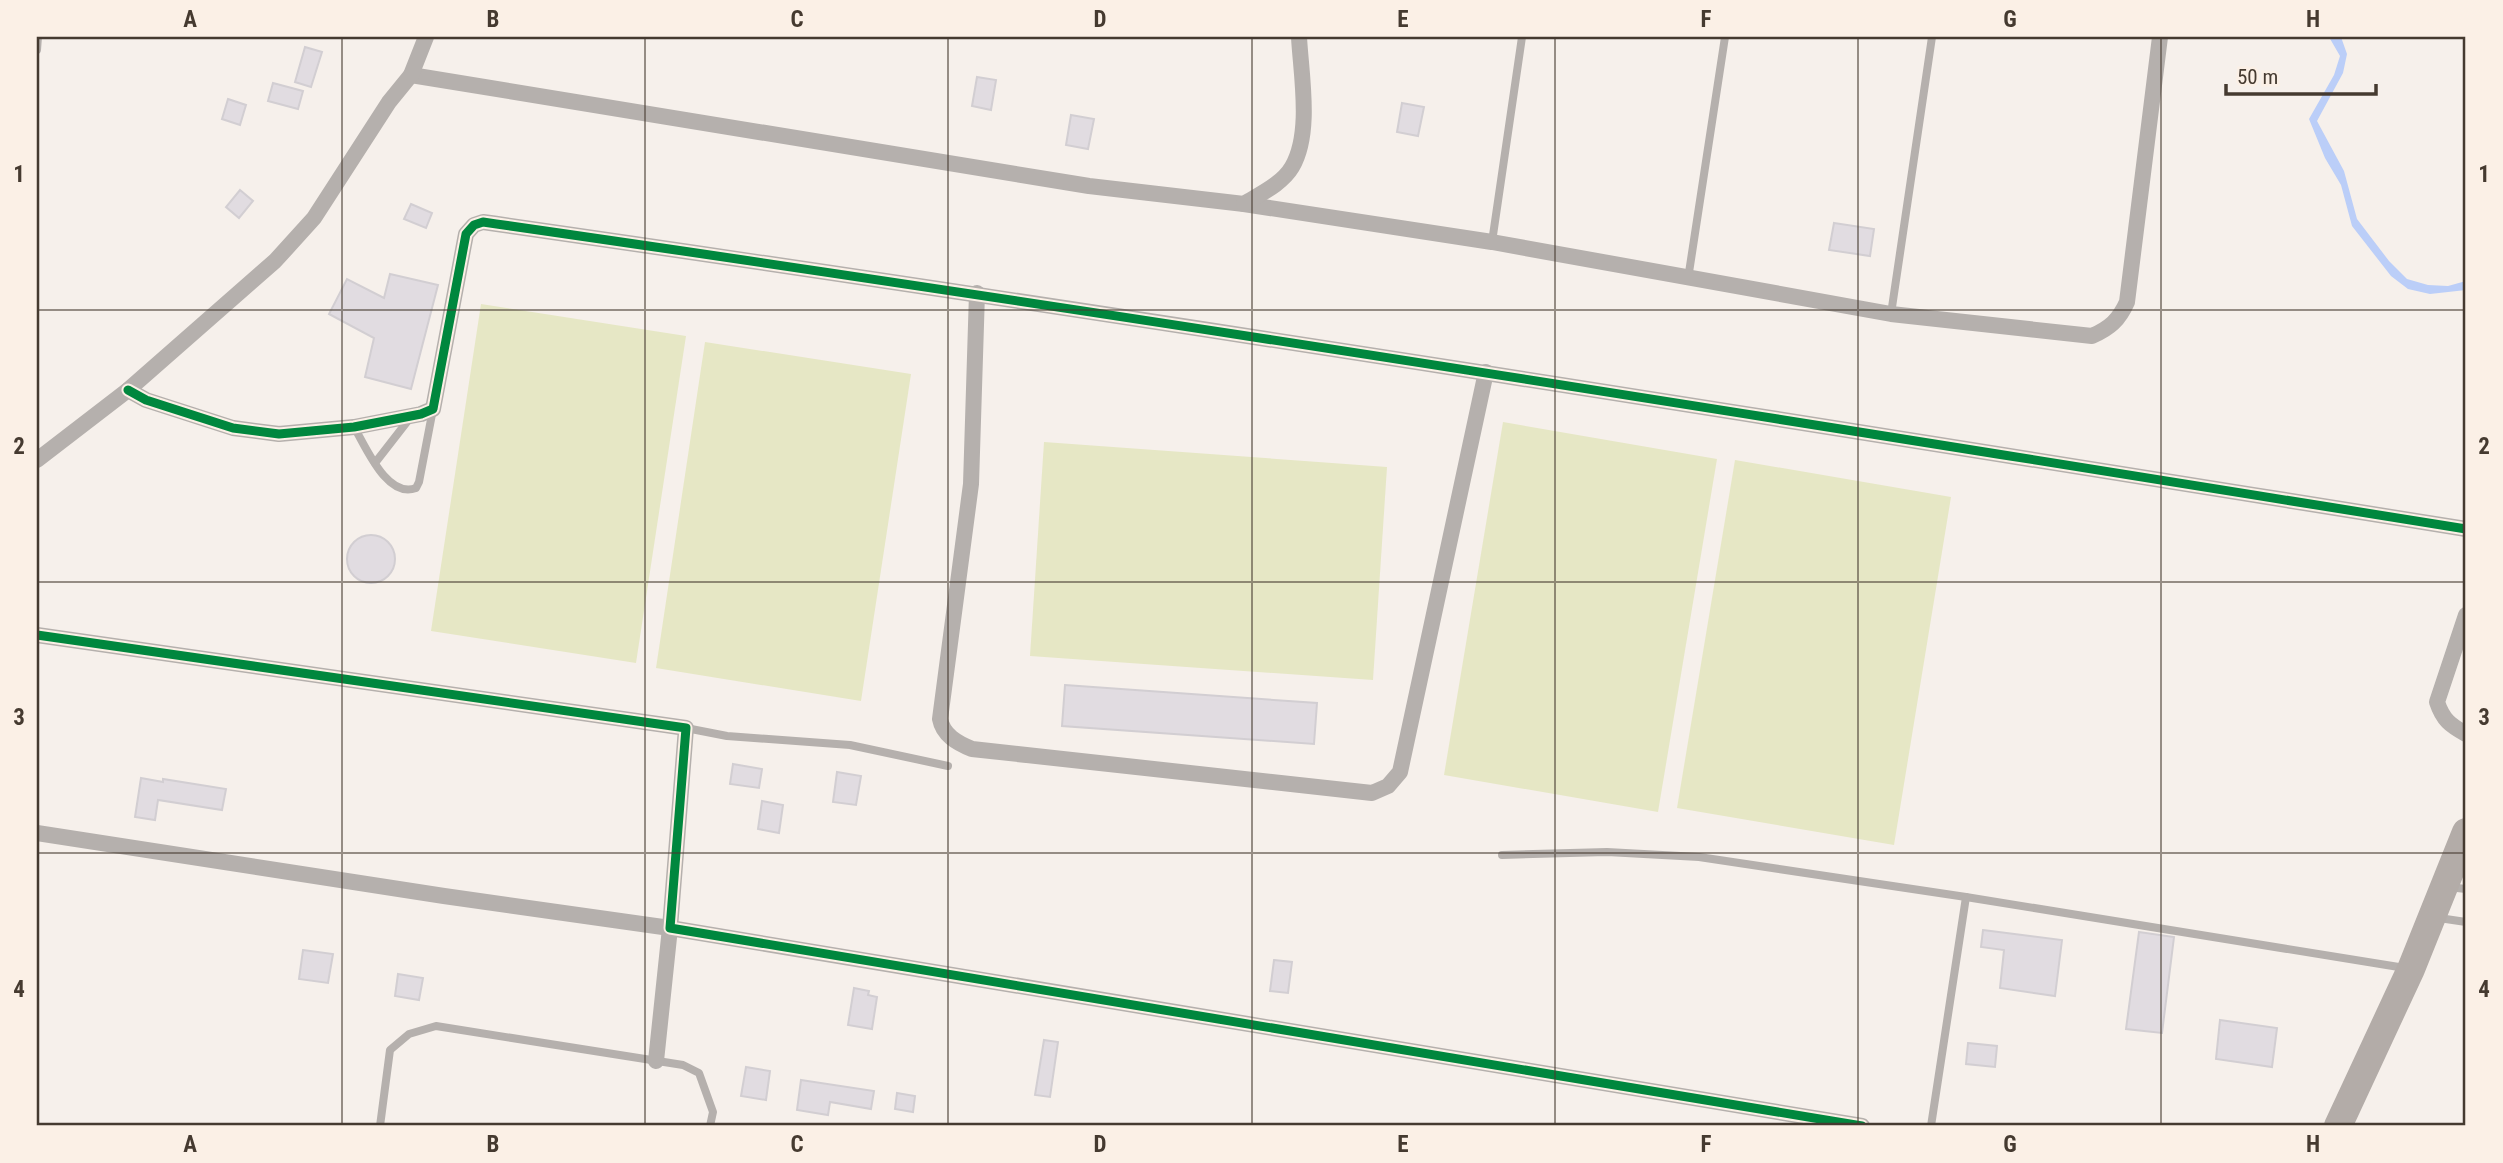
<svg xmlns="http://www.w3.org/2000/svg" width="2503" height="1163" viewBox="0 0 2503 1163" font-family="'Roboto Condensed',sans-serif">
<rect width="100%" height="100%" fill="#f6f0eb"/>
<g fill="#e6e7c5">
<polygon points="481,304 686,336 636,663 431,631"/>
<polygon points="705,342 911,374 861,701 656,668"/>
<polygon points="1503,422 1717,459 1658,812 1444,775"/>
<polygon points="1044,442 1387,467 1373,680 1030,656"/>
<polygon points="1735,460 1951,497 1894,845 1677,808"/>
</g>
<polygon fill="#bbcef8" points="2329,37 2341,37 2347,54 2343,73 2317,121 2344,171 2357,219 2389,261 2407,279 2428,285 2448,286 2466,281 2466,290 2430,294 2408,289 2391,276 2352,226 2341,185 2325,158 2309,119 2334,75 2340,56"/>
<g fill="#e1dce1" stroke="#d2ced2" stroke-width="2">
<polygon points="305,47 322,52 311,87 295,82"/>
<polygon points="977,77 996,80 991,110 972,106"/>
<polygon points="273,83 303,91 298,109 268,101"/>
<polygon points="228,99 246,105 240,125 222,119"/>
<polygon points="1402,103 1424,107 1418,136 1397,132"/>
<polygon points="1071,115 1094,119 1088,149 1066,145"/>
<polygon points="240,190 253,201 239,218 226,207"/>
<polygon points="411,204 432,213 426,228 404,219"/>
<polygon points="1834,223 1874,229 1870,256 1829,250"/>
<polygon points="390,274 438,285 411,389 365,377 374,338 329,314 347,279 384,298"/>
<circle cx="371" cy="559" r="24"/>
<polygon points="1065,685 1317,703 1314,744 1062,726"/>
<polygon points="733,764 762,769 759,788 730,784"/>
<polygon points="837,772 861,776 856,805 833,802"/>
<polygon points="141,778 163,782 163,779 226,789 222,810 158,800 155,820 135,817"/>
<polygon points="762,801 783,805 779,833 758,829"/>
<polygon points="1983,930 2062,940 2055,996 2000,988 2004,950 1981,947"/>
<polygon points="2139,932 2174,937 2162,1033 2126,1029"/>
<polygon points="303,950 333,954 328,983 299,979"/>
<polygon points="1274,960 1292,962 1288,993 1270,991"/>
<polygon points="398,974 423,978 419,1000 395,996"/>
<polygon points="854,988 869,991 868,995 877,997 872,1029 848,1025"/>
<polygon points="2220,1020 2277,1028 2272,1067 2216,1059"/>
<polygon points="1044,1040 1058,1042 1050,1097 1035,1095"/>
<polygon points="1968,1043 1997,1046 1995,1067 1966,1064"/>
<polygon points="746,1067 770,1071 766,1100 741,1096"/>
<polygon points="801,1080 874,1091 871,1109 830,1102 828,1115 797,1110"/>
<polygon points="897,1093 915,1096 913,1112 895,1109"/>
</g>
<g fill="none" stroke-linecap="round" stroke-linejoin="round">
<g stroke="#b5b0ad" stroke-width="8">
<polyline points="37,50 38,37"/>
<polyline points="1492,242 1522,37"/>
<polyline points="1688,279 1725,37"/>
<polyline points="1891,314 1932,37"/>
<path d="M354,427C366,447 387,499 416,488L419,482L433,409"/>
<polyline points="375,463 410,418"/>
<polyline points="686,728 727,736 850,745 948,766"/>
<polyline points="1502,855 1607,852 1699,857 1966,897 2405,968"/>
<polyline points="2448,887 2466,889"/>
<polyline points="2439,918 2466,922"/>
<polyline points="380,1126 390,1050 409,1034 436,1026 683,1065 699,1073 713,1112 710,1126"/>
<polyline points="1931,1126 1966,897"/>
</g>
<g stroke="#b5b0ad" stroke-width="16">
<path d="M411,75L1089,186L1244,204L1492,242L1891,314L2092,336C2110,328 2119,320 2127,302L2160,37"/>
<path d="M1244,204C1260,194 1282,184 1292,167C1312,133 1301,75 1299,37"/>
<path d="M977,293L971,484L940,719C943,735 957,743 972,749L1372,793L1388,786L1400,772L1486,372"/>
<path d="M128,390L146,400L233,428L279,434L354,427L421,414L433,409L466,234L474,225L483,222C1145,317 1806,423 2466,529"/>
<polyline points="37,460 128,390 275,261 314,218 389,102 411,75 426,37"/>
<path d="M2466,615L2437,702C2443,720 2450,725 2466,734"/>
<polyline points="37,635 686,728 670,928 1862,1126"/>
<polyline points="37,833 444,896 670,928 656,1061"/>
</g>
<polyline stroke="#b3aca8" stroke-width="28" points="2338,1126 2411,969 2466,832"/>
<defs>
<g id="cycleway">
<path d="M128,390L146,400L233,428L279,434L354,427L421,414L433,409L466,234L474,225L483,222C1145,317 1806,423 2466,529"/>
<polyline points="37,635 686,728 670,928 1862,1126"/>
</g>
</defs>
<use href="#cycleway" stroke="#fbf0e6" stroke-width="13"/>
<use href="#cycleway" stroke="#00873e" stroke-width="9"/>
</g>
<path fill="none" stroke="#453a30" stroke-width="2" stroke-opacity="0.55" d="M342,37V1126M645,37V1126M948,37V1126M1252,37V1126M1555,37V1126M1858,37V1126M2161,37V1126M37,310H2466M37,582H2466M37,853H2466"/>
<rect width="2503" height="1163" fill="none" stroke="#fbf0e6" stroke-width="77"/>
<path d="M2226 84v10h150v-10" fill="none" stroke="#453a30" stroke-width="3.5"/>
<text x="2237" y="84" font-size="21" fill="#453a30" stroke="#fbf0e6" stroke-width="5" paint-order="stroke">50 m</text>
<rect x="38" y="38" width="2426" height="1086" fill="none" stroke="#453a30" stroke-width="2.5"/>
<g font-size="23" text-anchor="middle" font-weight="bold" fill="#453a30">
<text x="190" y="27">A</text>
<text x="493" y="27">B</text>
<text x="797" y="27">C</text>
<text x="1100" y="27">D</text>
<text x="1403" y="27">E</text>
<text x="1706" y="27">F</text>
<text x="2010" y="27">G</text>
<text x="2313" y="27">H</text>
<text x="19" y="182">1</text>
<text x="2484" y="182">1</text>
<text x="19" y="454">2</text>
<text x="2484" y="454">2</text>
<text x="19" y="725">3</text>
<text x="2484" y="725">3</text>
<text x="19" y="997">4</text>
<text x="2484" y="997">4</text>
<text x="190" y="1152">A</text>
<text x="493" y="1152">B</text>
<text x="797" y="1152">C</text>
<text x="1100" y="1152">D</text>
<text x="1403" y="1152">E</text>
<text x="1706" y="1152">F</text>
<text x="2010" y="1152">G</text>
<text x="2313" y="1152">H</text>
</g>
</svg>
